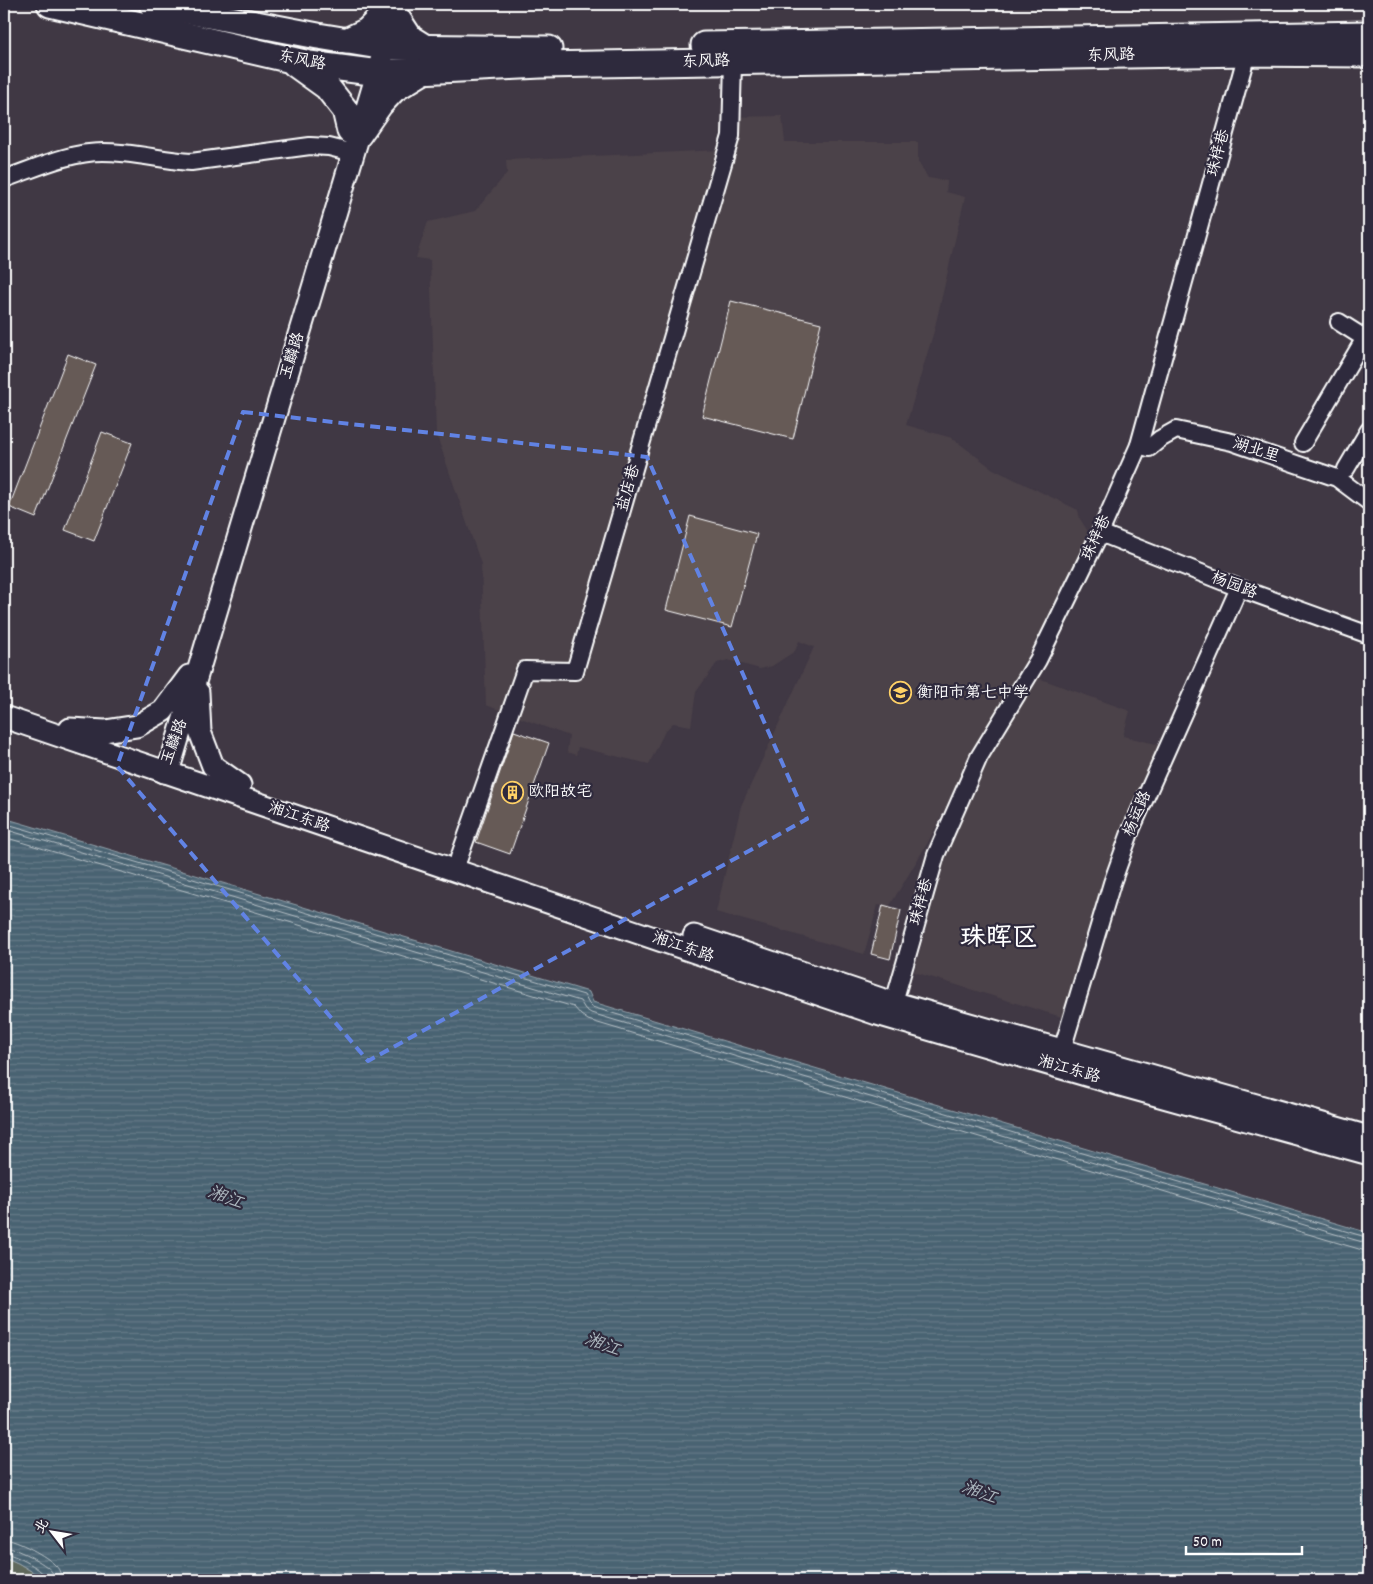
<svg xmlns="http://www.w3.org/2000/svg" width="1373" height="1584" viewBox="0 0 1373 1584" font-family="Dekko,'LXGW WenKai TC',sans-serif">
<defs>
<pattern id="water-rules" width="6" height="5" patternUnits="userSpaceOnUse" patternTransform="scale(1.25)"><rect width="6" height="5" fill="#4a6372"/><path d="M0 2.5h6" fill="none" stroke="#657a87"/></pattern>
</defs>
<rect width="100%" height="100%" fill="#403844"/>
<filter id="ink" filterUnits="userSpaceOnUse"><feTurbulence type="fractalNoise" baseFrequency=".02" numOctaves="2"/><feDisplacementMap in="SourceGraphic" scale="10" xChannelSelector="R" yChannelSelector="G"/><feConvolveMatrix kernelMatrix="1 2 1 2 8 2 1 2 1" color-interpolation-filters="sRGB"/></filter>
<g filter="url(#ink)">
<g fill="#4b4249">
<polygon points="782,116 785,142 918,142 918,162 928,178 947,181 946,192 965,197 934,331 906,425 952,438 993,469 1078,510 1080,519 1087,530 1086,538 1086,546 1034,654 984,733 927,844 889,907 878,905 864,954 716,912 741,806 814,647 799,641 795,651 772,666 760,669 728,660 717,663 696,692 691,726 673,723 665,731 649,764 578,747 576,755 567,752 569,736 486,705 481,564 436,433 430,260 416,258 428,222 475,211 507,173 506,160 721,150 724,117"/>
<polygon points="1038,678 1130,711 1123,736 1164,746 1065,1018 914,972 945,859 987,761"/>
</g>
<polygon fill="#60695c" stroke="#b0b4ae" points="4,1557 18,1563 46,1580 4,1580"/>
<polygon fill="url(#water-rules)" stroke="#92a1aa" points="4,818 589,992 593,1002 1369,1233 1369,1580 46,1580 18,1563 4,1557"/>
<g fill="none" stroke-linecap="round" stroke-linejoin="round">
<g stroke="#b7c1c7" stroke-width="1">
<polyline points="4,823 584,995 589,1004 592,1007 899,1099 1369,1238"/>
<polyline points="4,829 580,1001 585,1009 591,1013 897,1105 1369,1244"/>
<polyline points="4,837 574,1007 581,1015 588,1020 895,1112 1369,1252"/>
<path d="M4,1539C17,1540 47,1556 56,1566C60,1570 61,1575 61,1580"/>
<path d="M4,1547C14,1547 46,1563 52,1572C54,1575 53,1577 54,1580"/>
<path d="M4,1553C14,1554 46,1570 47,1580"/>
</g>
</g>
<g fill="#665a56" stroke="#fff">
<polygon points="731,301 821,323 793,439 702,416"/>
<polygon points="68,354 96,365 36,518 9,507"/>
<polygon points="102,432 132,443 94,541 65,530"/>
<polygon points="690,516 757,534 732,627 666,610"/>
<polygon points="514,731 549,743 510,854 476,842"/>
<polygon points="883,905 901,910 890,959 871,954"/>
</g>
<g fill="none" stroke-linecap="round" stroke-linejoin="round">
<defs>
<g id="minor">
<path d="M4,179C36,168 69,152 103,152C133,152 162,160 191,162L310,146L329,147L345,151"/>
<polyline points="1339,322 1369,341"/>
<polyline points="1303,443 1365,338"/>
<polyline points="1139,445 1149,448 1160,439 1176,430 1232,442 1337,478 1369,502"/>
<polyline points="1346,469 1369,430"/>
<polyline points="1100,533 1239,588 1369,635"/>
<polyline points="459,858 525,670 575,671 731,136 733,62"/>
<polyline points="894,1002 936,855 979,757 1038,660 1100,533 1139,445 1247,53"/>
<polyline points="1062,1050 1112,883 1131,830 1239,588"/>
</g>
<g id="major">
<polyline points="198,692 200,732 213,766 240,785"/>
<polyline points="4,717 877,1014 1120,1085 1369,1154"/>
<polyline points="70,729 105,731 137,726 163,711 189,676"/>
<polyline points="164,772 171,762 398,4"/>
<polyline points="694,936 881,999 1369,1137"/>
</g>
<g id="highway">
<polyline points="50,4 309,64 379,73 541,65 1247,53 1369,54"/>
<polyline points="152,4 318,36 385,47 549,49"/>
<polyline points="395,15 410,38 426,48"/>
<polyline points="346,41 367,31 385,13"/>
<polyline points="704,45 1369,34"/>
<polyline points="295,64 327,87 345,110 350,131"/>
<polyline points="359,134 380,104 394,89 422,72"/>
</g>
</defs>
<use href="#minor" stroke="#fff" stroke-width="20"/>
<use href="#major" stroke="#fff" stroke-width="25"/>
<use href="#highway" stroke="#fff" stroke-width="29"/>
<use href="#minor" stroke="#2f2a3d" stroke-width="16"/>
<use href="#major" stroke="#2f2a3d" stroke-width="21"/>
<use href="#highway" stroke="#2f2a3d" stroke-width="25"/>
</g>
</g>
<path fill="none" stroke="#6183e4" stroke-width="4" stroke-dasharray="10 6" stroke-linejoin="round" d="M243,412L647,457L807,819L368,1061L117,766Z"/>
<defs>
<symbol id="school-ring" viewBox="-11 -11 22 22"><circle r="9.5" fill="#2f2a3d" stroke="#ffd166" stroke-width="1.5"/><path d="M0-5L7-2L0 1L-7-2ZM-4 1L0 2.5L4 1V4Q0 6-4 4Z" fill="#ffd166"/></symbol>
<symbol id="building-ring" viewBox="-11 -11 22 22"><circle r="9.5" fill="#2f2a3d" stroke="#ffd166" stroke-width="1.5"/><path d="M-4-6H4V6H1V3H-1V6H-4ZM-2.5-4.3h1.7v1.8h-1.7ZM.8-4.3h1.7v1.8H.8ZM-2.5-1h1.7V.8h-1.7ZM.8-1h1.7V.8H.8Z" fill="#ffd166"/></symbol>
</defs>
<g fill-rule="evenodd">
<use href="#school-ring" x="888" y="680" width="25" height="25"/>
<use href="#building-ring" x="500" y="780" width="25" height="25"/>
</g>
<g text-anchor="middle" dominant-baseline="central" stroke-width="4.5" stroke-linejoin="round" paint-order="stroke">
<g font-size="16" fill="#fff" stroke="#2f2a3d">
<text transform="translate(1111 56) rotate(-1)">东风路</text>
<text transform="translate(302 61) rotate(11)">东风路</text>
<text transform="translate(706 62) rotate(-1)">东风路</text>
<text transform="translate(1219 153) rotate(-75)">珠梓巷</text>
<text transform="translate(293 356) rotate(-73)">玉麟路</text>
<text transform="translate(1256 451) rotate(18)">湖北里</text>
<text transform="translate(629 488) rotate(-74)">盐店巷</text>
<text transform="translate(1097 538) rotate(-65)">珠梓巷</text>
<text transform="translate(1234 586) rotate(21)">杨园路</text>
<text transform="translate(175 742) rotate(-70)">玉麟路</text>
<text transform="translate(1138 814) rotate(-67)">杨运路</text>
<text transform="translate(299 818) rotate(19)">湘江东路</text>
<text transform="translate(922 902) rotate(-74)">珠梓巷</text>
<text transform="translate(683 948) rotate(19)">湘江东路</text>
<text transform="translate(1069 1070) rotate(16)">湘江东路</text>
</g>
<g font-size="16" fill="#fff" stroke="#2f2a3d" text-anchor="start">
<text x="917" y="693">衡阳市第七中学</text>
<text x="528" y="792">欧阳故宅</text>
</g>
<g font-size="18" font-style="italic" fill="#aeb9c0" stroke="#2f2a3d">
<text transform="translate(225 1199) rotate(21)">湘江</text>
<text transform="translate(602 1346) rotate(21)">湘江</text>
<text transform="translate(979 1494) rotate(21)">湘江</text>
</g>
<g font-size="26" font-weight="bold" fill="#fff" stroke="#2f2a3d">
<text x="999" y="939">珠晖区</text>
</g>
</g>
<rect width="1373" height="1584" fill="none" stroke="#2f2a3d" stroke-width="20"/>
<rect x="10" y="10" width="1353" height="1564" fill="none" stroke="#fff" stroke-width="2" filter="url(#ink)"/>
<g transform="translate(52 1532) rotate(301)" stroke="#2f2a3d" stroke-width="4" paint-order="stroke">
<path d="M0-4L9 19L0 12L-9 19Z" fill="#ffffff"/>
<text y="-8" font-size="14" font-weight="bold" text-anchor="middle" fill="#ffffff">北</text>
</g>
<path d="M1186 1546v8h116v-8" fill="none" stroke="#ffffff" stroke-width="2.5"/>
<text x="1193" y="1546" font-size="15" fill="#ffffff" stroke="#2f2a3d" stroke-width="4" paint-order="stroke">50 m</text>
</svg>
